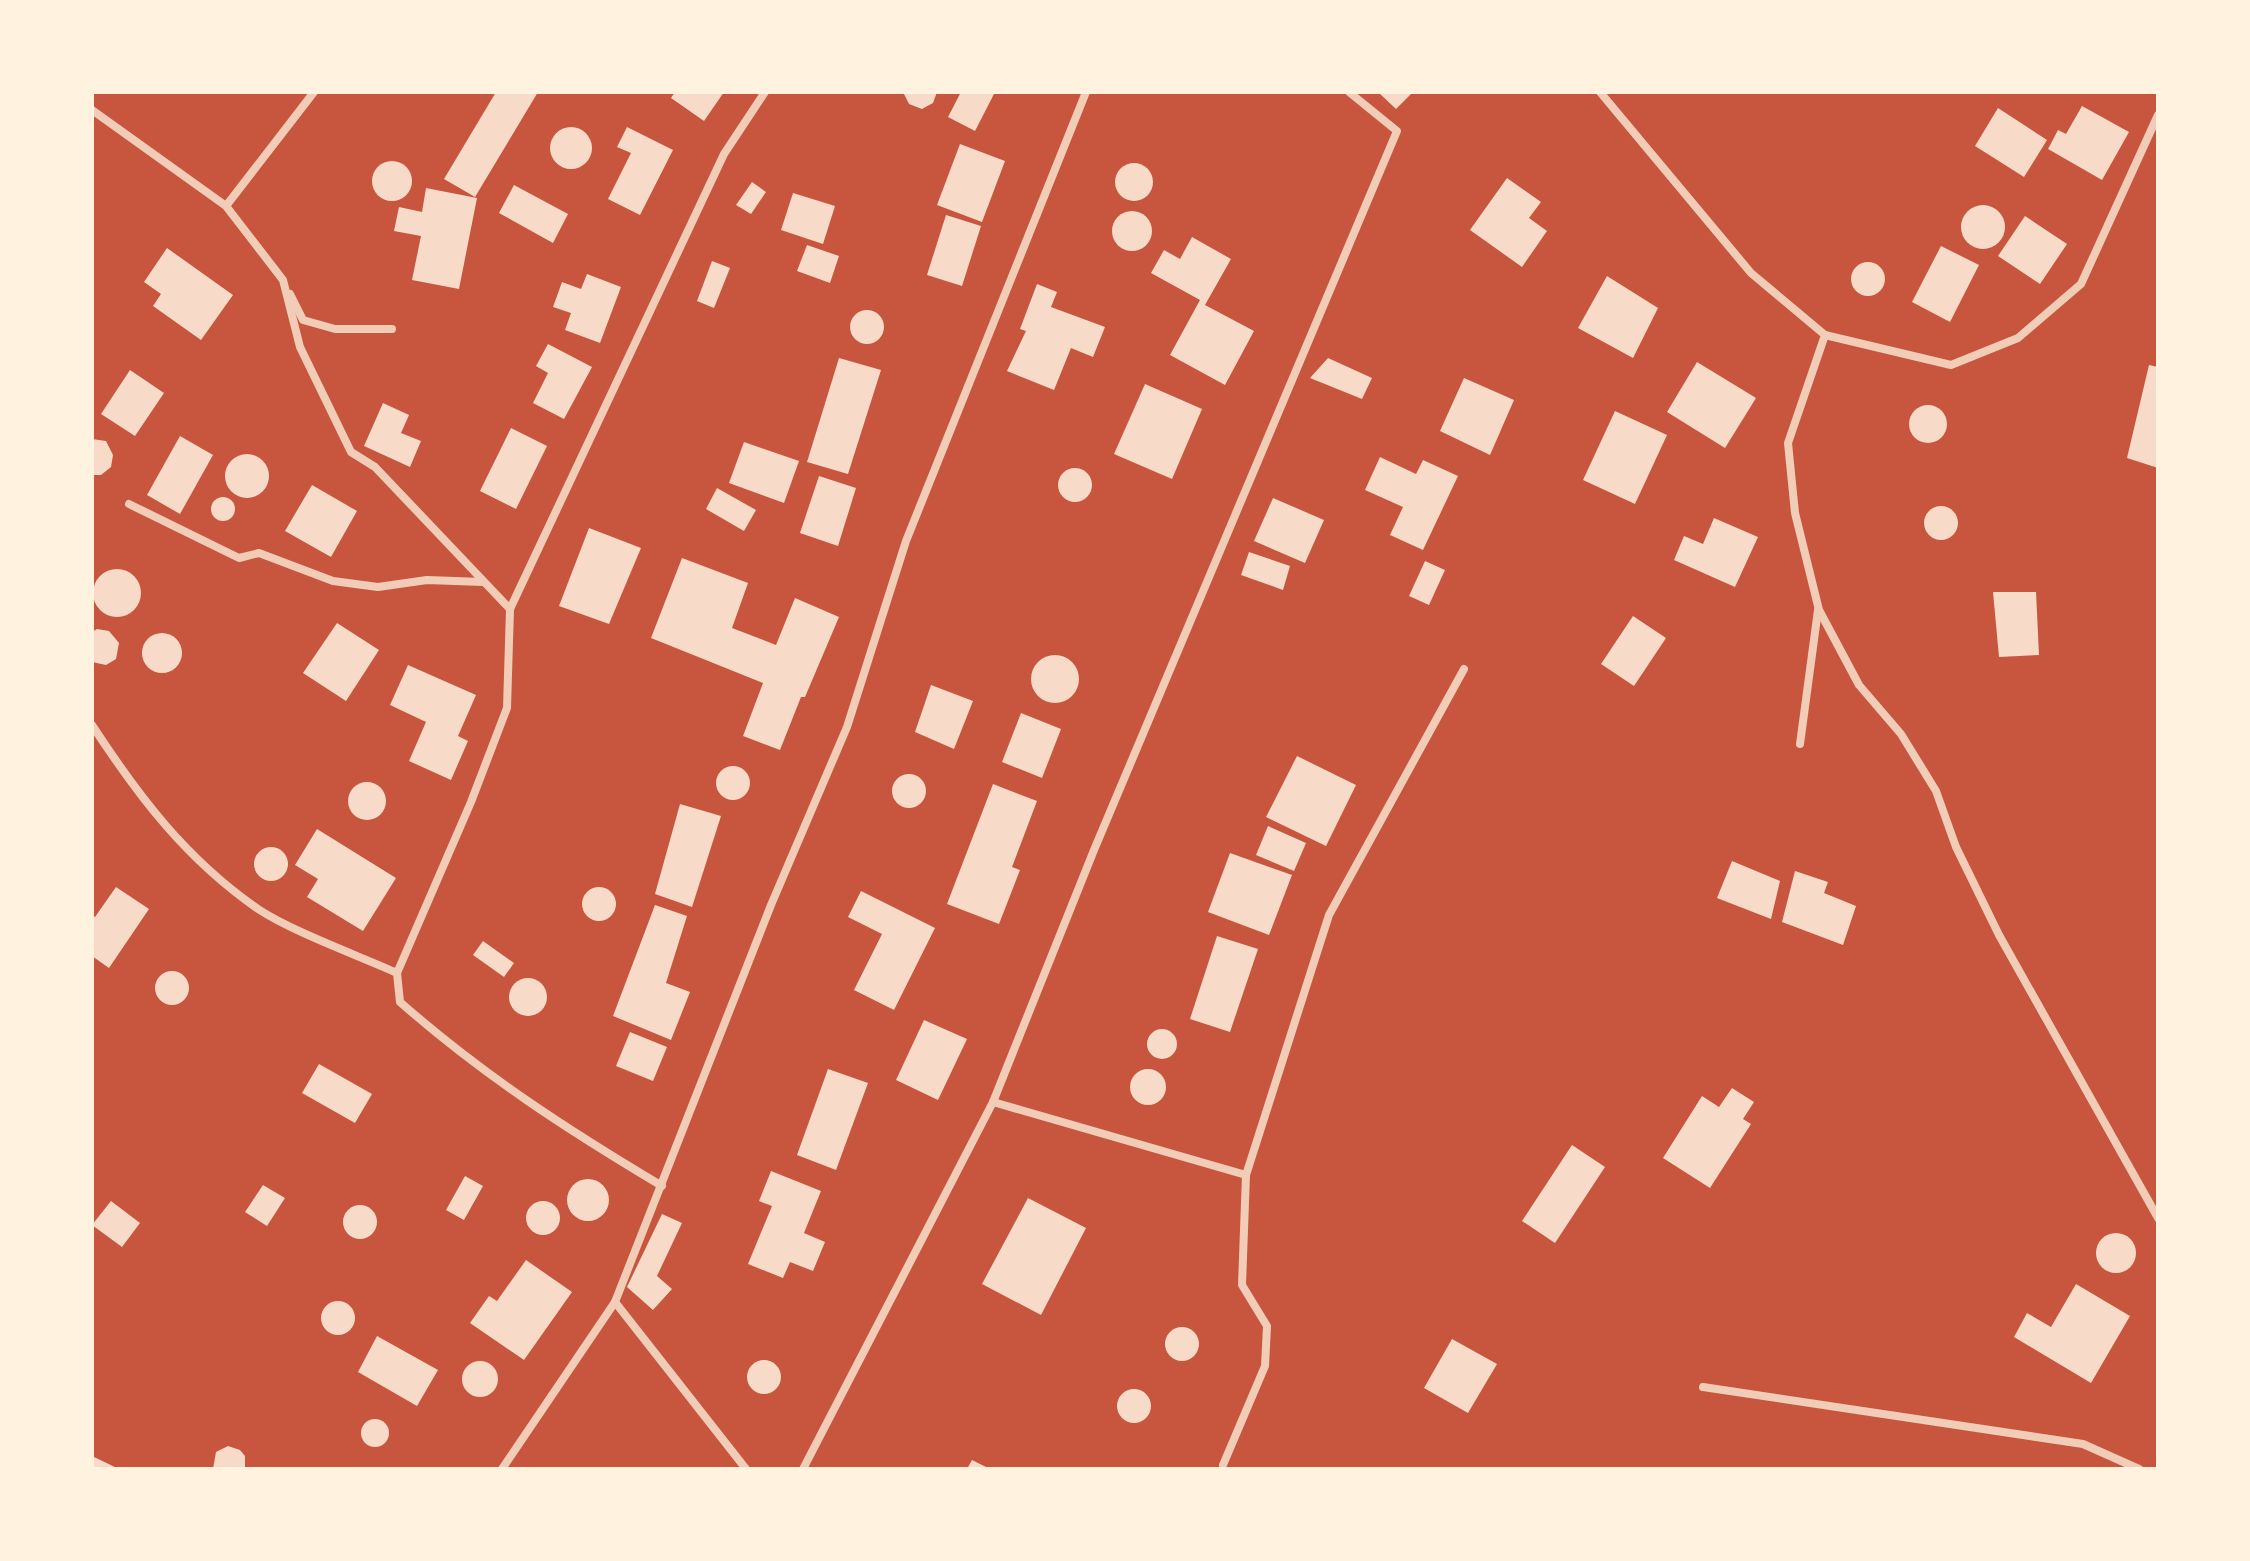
<svg xmlns="http://www.w3.org/2000/svg" width="2250" height="1561" viewBox="0 0 2250 1561" font-family="'IBM Plex Serif',serif">
<rect width="100%" height="100%" fill="#c8553d"/>
<g fill="#f7dbc8">
<polygon points="496,92 538,92 475,197 444,179"/>
<polygon points="675,92 724,92 704,121 671,98"/>
<polygon points="903,92 937,92 933,103 922,109 909,104"/>
<polygon points="961,92 995,92 975,131 948,117"/>
<polygon points="1378,92 1413,92 1396,109"/>
<polygon points="2082,106 2129,132 2102,180 2048,149 2058,130 2066,134"/>
<polygon points="1998,108 2047,140 2024,177 1975,146"/>
<circle cx="571" cy="148" r="21"/>
<polygon points="627,127 673,150 640,215 608,199 631,153 617,147"/>
<polygon points="960,144 1005,161 982,222 937,205"/>
<circle cx="392" cy="181" r="20"/>
<circle cx="1134" cy="182" r="19"/>
<polygon points="1507,178 1541,202 1529,218 1547,231 1522,267 1470,230"/>
<polygon points="752,182 766,192 751,214 736,205"/>
<polygon points="514,185 568,214 553,243 499,213"/>
<polygon points="426,188 477,198 459,289 412,280 421,236 394,231 399,207 422,212"/>
<polygon points="793,193 835,206 823,244 781,230"/>
<circle cx="1983" cy="227" r="22"/>
<circle cx="1132" cy="231" r="20"/>
<polygon points="946,215 981,226 962,286 927,275"/>
<polygon points="2025,216 2067,244 2040,284 1998,256"/>
<polygon points="1192,237 1231,259 1205,305 1254,331 1225,385 1170,355 1200,300 1151,273 1164,250 1180,259"/>
<polygon points="807,245 839,256 830,283 797,271"/>
<polygon points="1941,246 1979,265 1950,322 1912,302"/>
<polygon points="167,248 233,295 201,340 153,306 161,294 144,282"/>
<polygon points="712,261 730,268 714,308 697,301"/>
<circle cx="1868" cy="279" r="17"/>
<polygon points="587,274 621,287 600,343 565,330 571,313 553,307 562,282 581,289"/>
<polygon points="1607,276 1658,308 1633,358 1578,328"/>
<polygon points="1037,284 1057,292 1051,307 1105,327 1093,357 1071,348 1054,390 1007,371 1026,331 1020,329"/>
<circle cx="867" cy="327" r="17"/>
<polygon points="548,344 592,367 564,419 533,403 548,373 536,366"/>
<polygon points="839,358 881,370 848,474 807,462"/>
<polygon points="1328,358 1372,378 1362,399 1310,378"/>
<polygon points="1697,362 1756,398 1725,448 1667,412"/>
<polygon points="2149,365 2158,367 2158,468 2127,458"/>
<polygon points="130,370 164,393 135,436 101,414"/>
<polygon points="1464,378 1514,400 1490,455 1440,431"/>
<polygon points="1145,384 1202,409 1172,479 1114,454"/>
<polygon points="383,403 409,415 401,433 421,441 410,467 364,446"/>
<circle cx="1928" cy="424" r="19"/>
<polygon points="1615,411 1667,435 1635,504 1583,480"/>
<polygon points="511,428 547,446 516,509 480,491"/>
<polygon points="180,436 213,455 180,514 147,495"/>
<polygon points="92,439 106,441 113,455 111,467 101,475 92,475"/>
<polygon points="744,442 799,461 784,503 729,483"/>
<circle cx="247" cy="476" r="22"/>
<polygon points="1380,457 1416,474 1423,460 1458,476 1423,550 1390,535 1403,507 1365,490"/>
<circle cx="1075" cy="485" r="17"/>
<polygon points="819,476 856,488 838,546 800,533"/>
<polygon points="312,485 357,511 331,557 285,531"/>
<polygon points="717,488 756,510 744,531 706,509"/>
<circle cx="223" cy="509" r="12"/>
<polygon points="1273,498 1324,520 1305,563 1254,541"/>
<circle cx="1941" cy="523" r="17"/>
<polygon points="1714,518 1758,537 1735,587 1674,560 1684,536 1703,544"/>
<polygon points="589,528 641,548 609,624 559,606"/>
<polygon points="1249,552 1290,566 1283,590 1241,575"/>
<polygon points="682,558 748,583 732,628 776,645 795,598 839,617 805,697 801,697 780,750 743,736 763,683 651,638"/>
<polygon points="1425,561 1445,570 1429,605 1409,596"/>
<circle cx="117" cy="593" r="24"/>
<polygon points="1993,592 2036,592 2039,655 1999,657"/>
<polygon points="1633,616 1666,638 1634,686 1601,664"/>
<polygon points="337,623 379,650 346,701 303,673"/>
<polygon points="97,629 109,631 119,643 116,659 106,665 92,662 92,632"/>
<circle cx="162" cy="653" r="20"/>
<circle cx="1055" cy="679" r="24"/>
<polygon points="408,665 476,695 458,736 468,741 451,780 409,761 426,722 390,705"/>
<polygon points="931,685 973,701 954,749 915,732"/>
<polygon points="1021,713 1061,729 1042,778 1002,762"/>
<polygon points="1297,756 1356,785 1326,846 1266,817"/>
<circle cx="733" cy="783" r="17"/>
<circle cx="909" cy="791" r="17"/>
<circle cx="367" cy="801" r="19"/>
<polygon points="993,784 1037,801 1012,867 1020,870 999,924 947,904"/>
<polygon points="680,804 721,816 692,907 655,894"/>
<polygon points="1268,826 1306,843 1294,871 1256,855"/>
<polygon points="317,829 396,878 363,931 307,897 318,879 295,865"/>
<circle cx="271" cy="864" r="17"/>
<polygon points="1230,853 1292,875 1269,935 1208,912"/>
<polygon points="1732,861 1780,881 1771,919 1717,898"/>
<polygon points="1795,871 1828,882 1824,893 1856,906 1843,945 1782,922"/>
<circle cx="599" cy="904" r="17"/>
<polygon points="116,887 149,909 109,968 92,956 92,915 95,917"/>
<polygon points="861,891 935,928 894,1010 854,990 882,934 848,917"/>
<polygon points="655,905 687,916 666,983 690,992 671,1040 613,1016"/>
<polygon points="1217,936 1258,949 1230,1032 1190,1019"/>
<polygon points="483,941 514,963 504,977 473,955"/>
<circle cx="172" cy="988" r="17"/>
<circle cx="528" cy="997" r="19"/>
<polygon points="924,1020 967,1039 938,1100 896,1080"/>
<circle cx="1162" cy="1044" r="15"/>
<polygon points="630,1032 667,1047 653,1081 616,1066"/>
<polygon points="319,1064 372,1094 355,1123 302,1093"/>
<polygon points="828,1069 868,1083 836,1170 797,1155"/>
<circle cx="1148" cy="1087" r="18"/>
<polygon points="1732,1088 1754,1102 1743,1119 1751,1124 1710,1188 1663,1158 1702,1096 1719,1107"/>
<polygon points="1572,1145 1605,1167 1555,1243 1522,1221"/>
<polygon points="771,1171 821,1191 804,1233 825,1242 813,1271 790,1262 783,1278 748,1264 772,1206 759,1201"/>
<polygon points="465,1176 483,1186 464,1220 446,1210"/>
<circle cx="588" cy="1200" r="21"/>
<polygon points="263,1185 285,1198 267,1226 245,1212"/>
<polygon points="1028,1198 1086,1228 1041,1315 982,1284"/>
<circle cx="543" cy="1218" r="17"/>
<polygon points="111,1201 140,1223 122,1247 92,1225"/>
<circle cx="360" cy="1222" r="17"/>
<polygon points="662,1214 682,1223 657,1276 672,1289 653,1310 627,1287"/>
<circle cx="2116" cy="1253" r="20"/>
<polygon points="526,1260 572,1292 524,1360 470,1323 489,1296 497,1301"/>
<polygon points="2076,1284 2130,1316 2091,1383 2014,1337 2027,1313 2051,1327"/>
<circle cx="338" cy="1318" r="17"/>
<circle cx="1182" cy="1344" r="17"/>
<polygon points="377,1336 438,1370 417,1406 358,1372"/>
<polygon points="1452,1339 1497,1364 1468,1413 1424,1388"/>
<circle cx="764" cy="1377" r="17"/>
<circle cx="480" cy="1379" r="18"/>
<circle cx="1134" cy="1406" r="17"/>
<circle cx="375" cy="1433" r="14"/>
<polygon points="228,1446 240,1450 245,1456 245,1469 213,1469 216,1452"/>
<polygon points="92,1456 119,1469 92,1469"/>
<polygon points="972,1460 990,1469 967,1469"/>
</g>
<g fill="none" stroke-linecap="round" stroke-linejoin="round">
<g stroke="#f1ccb7" stroke-width="8">
<polyline points="1600,92 1751,273 1825,335 1788,443 1795,513 1819,610 1859,685 1901,734 1936,791 1956,847 1999,935 2158,1218"/>
<polyline points="92,110 226,206 283,280 300,347 351,452 375,467 510,609"/>
<polyline points="226,206 314,92"/>
<polyline points="290,294 303,320 335,329 392,329"/>
<polyline points="1825,335 1951,365 2018,338 2081,284 2158,115"/>
<polyline points="129,504 239,558 259,553 333,581 378,587 427,580 483,582"/>
<path d="M92,725C139,797 186,859 258,909C293,932 357,955 397,973L400,1002C483,1075 568,1130 662,1186"/>
<polyline points="1800,744 1818,610"/>
<polyline points="397,973 471,802 507,708 510,609 724,154 765,92"/>
<polyline points="993,1102 1246,1175 1329,915 1464,669"/>
<polyline points="615,1302 746,1469"/>
<polyline points="1703,1387 2083,1444 2139,1469"/>
<polyline points="1223,1465 1265,1366 1267,1326 1242,1285 1246,1175"/>
<polyline points="502,1469 615,1302 771,905 847,727 906,541 1086,92"/>
<polyline points="803,1469 993,1102 1094,850 1397,131 1349,92"/>
</g>
</g>
<rect width="2250" height="1561" fill="none" stroke="#fff3e0" stroke-width="188"/>
</svg>
